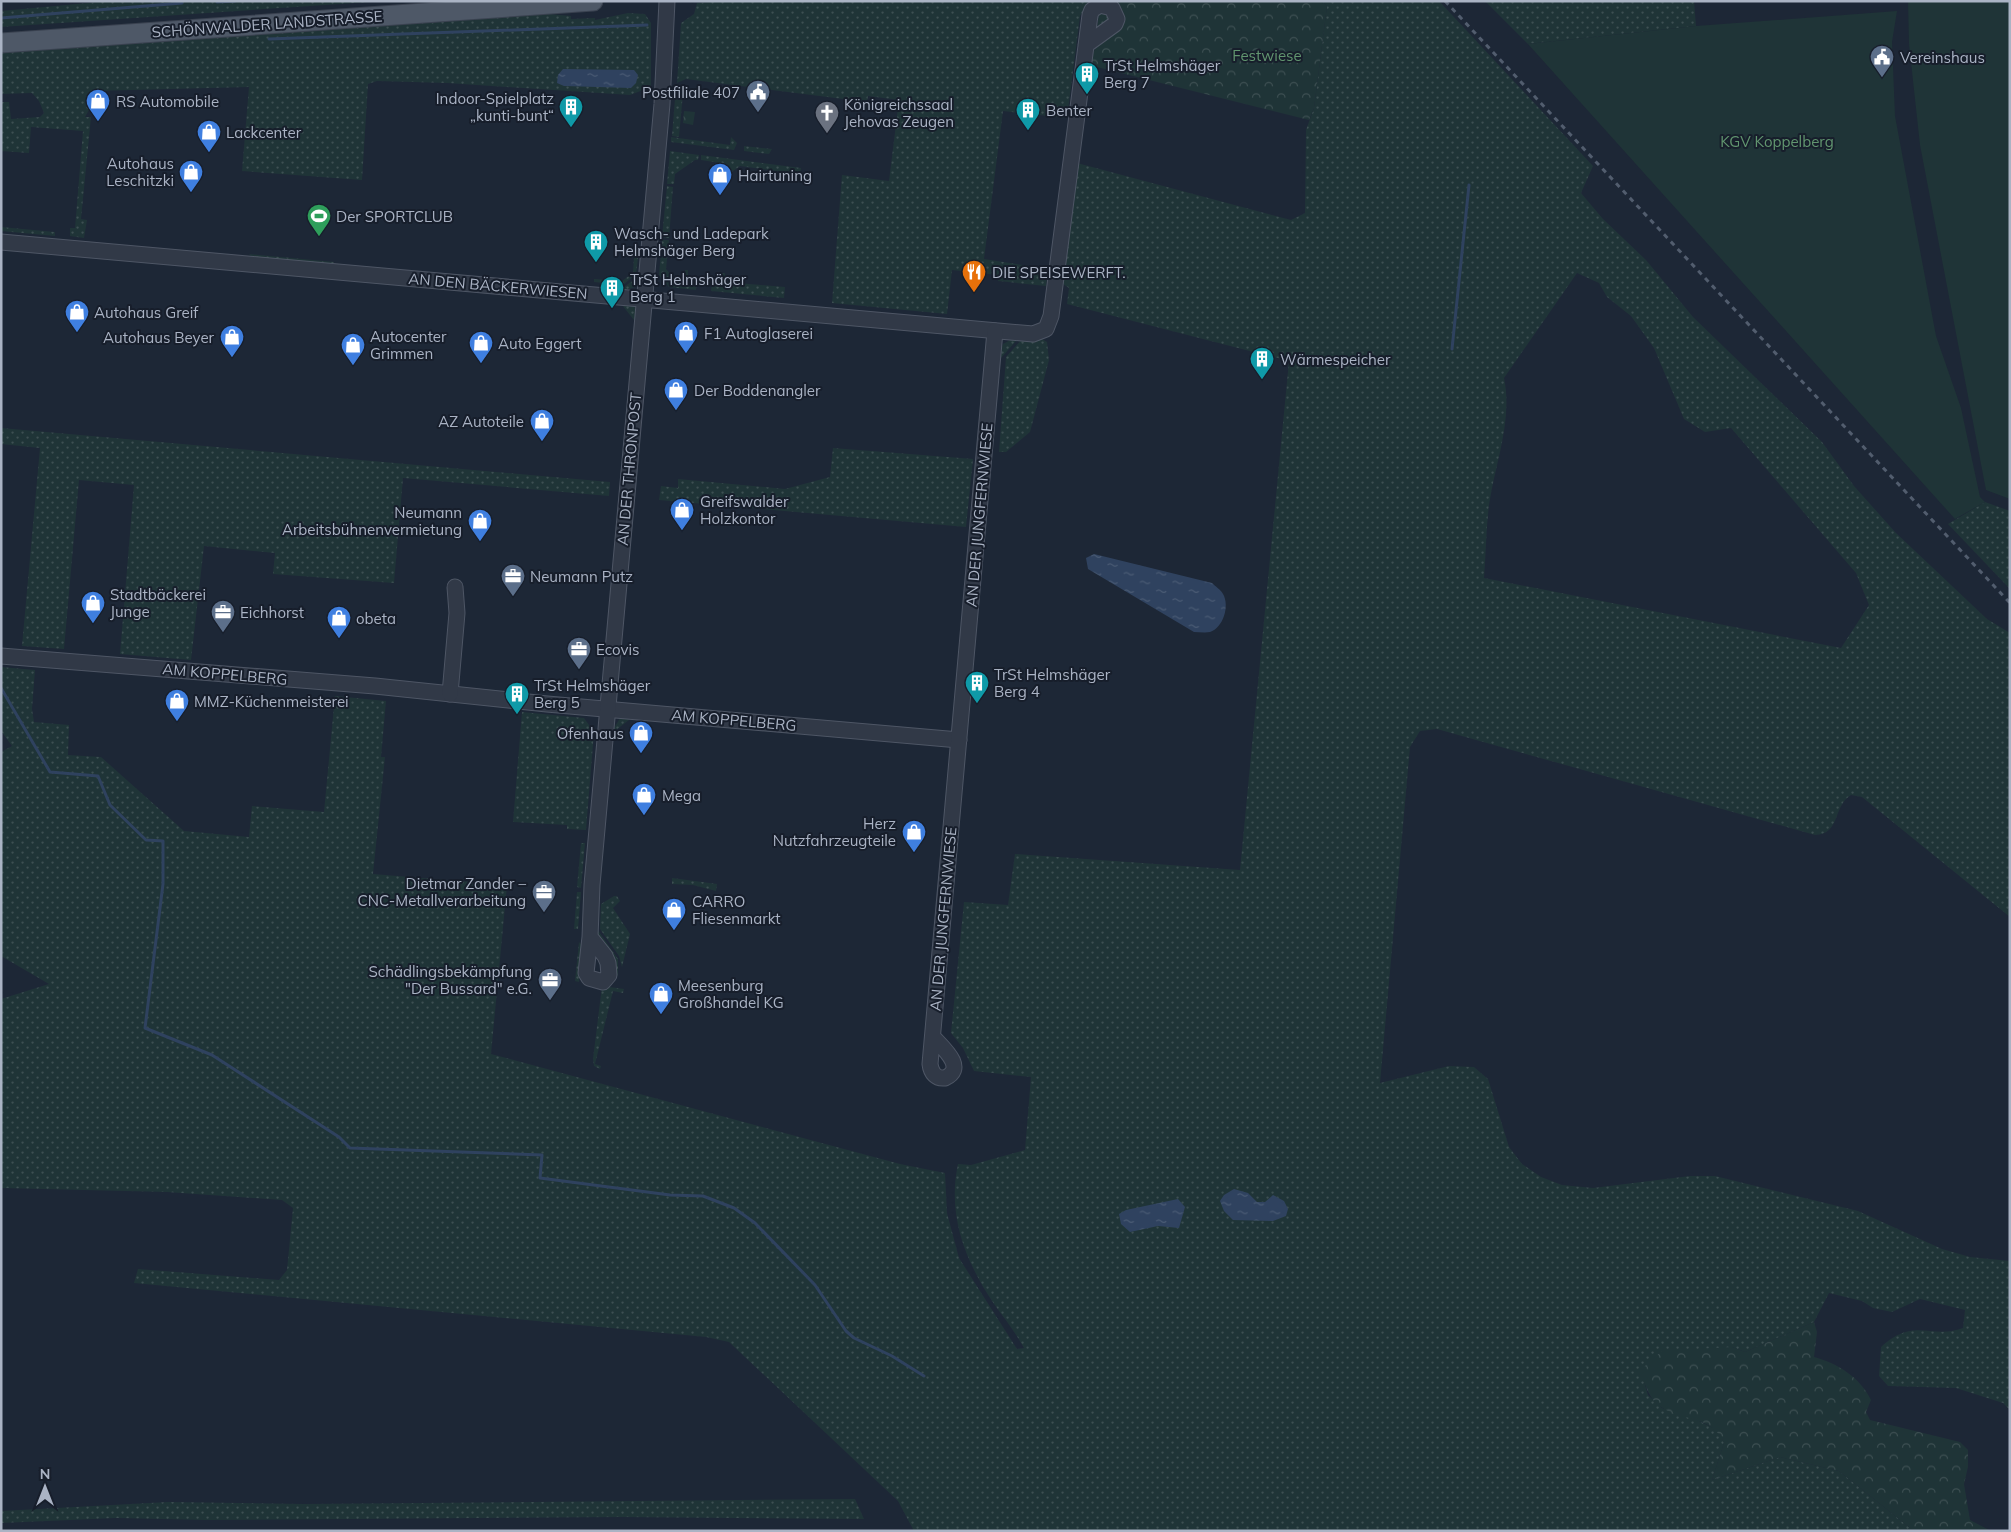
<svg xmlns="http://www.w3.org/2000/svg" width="2011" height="1532" viewBox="0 0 2011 1532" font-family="Mulish,sans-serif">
<defs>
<pattern id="grass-dots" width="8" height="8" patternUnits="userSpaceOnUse" patternTransform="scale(1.25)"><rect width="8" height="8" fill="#1f3437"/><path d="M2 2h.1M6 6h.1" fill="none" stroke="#3d4f52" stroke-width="1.8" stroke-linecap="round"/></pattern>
<pattern id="forest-crowns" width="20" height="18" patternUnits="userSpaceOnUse" patternTransform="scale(1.25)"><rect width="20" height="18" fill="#1f3437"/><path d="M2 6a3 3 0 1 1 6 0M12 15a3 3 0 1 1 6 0" fill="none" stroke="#3d4f52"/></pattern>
<pattern id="water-ripples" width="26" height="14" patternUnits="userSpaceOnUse" patternTransform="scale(1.25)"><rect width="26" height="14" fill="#2f425f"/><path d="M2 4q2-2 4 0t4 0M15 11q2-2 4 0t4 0" fill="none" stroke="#4a5b74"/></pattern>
</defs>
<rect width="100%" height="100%" fill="#1d2736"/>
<g fill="url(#grass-dots)" fill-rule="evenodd">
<polygon points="109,1 385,1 1,27 1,11"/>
<polygon points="721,1 1089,1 1080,16 1067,118 1003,111 984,259 1048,269 1046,286 998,281 998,275 952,270 947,314 832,303 842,175 889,181 899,100 868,96 867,102 686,79 677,83 681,23 694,14 697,3"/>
<path d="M1322,1H1439L1593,166L1581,193L1603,219L1646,260L1693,317L1822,442L1854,486L1896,533L1987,619L2010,633V917L1862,797L1851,795C1832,807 1841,834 1815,835L1437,729L1420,731L1410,747L1380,1083L1449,1066L1474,1067L1488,1079L1509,1147L1522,1164L1541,1177L1562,1185L1593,1188L1690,1176H1715L1858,1211L1942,1249L1970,1257L2010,1261V1410L2003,1403L1956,1388L1888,1386L1879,1376L1881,1347C1915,1316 1930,1340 1963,1328L1965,1310L1920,1299L1892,1312L1873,1308L1862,1301L1829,1293L1814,1322L1745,1352L1732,1347L1643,1378L1648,1395L1662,1408L1697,1420L1719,1431L1724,1443L1712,1480L1780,1457L1839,1471L1914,1531H914L898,1501L729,1342L706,1337L134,1283L138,1269L279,1280L287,1270L293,1208L282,1200L167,1192L1,1188V999L49,984L1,956V752L12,746L1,731V667L35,670L32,709L34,722L69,725L68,755L101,757L184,831L249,837L252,806L324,812L335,696L386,701L381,757H385L373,874L507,885L491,1054L900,1164L945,1173L947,1213L959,1258L1017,1349L1024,1348C1016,1333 1004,1318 994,1304C965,1261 947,1215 958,1164L971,1165L1025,1150L1031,1077L974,1071L963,1048L951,1033L964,902L1008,905L1015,854L1240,870L1289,361L1067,304L1069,288L1063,284L1077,163L1291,220L1305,213L1306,130L1314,108L1327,6ZM1577,273L1599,283L1607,297L1631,316L1654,348L1684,419L1705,432L1731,428L1856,573L1869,605L1841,648L1484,578C1486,554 1486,529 1489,505C1495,464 1513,420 1504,378Z"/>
<polygon points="1485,1 1694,1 1696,26 1528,44"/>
<polygon points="1107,12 1111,20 1097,29 1099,13"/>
<polygon points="538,13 571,16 571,19 595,18 595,20 628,13 645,14 651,23 651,87 630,95 447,83 377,81 368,84 362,180 242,171 249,87 93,91 90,108 85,117 91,117 81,219 87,220 84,238 70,236 70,228 75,228 83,131 31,127 29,153 1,151 1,102 9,102 11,119 40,117 44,113 39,101 32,93 1,94 1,49"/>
<polygon points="676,86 683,93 679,137 672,136"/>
<polygon points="671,137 730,145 731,137 737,143 734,150 671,142"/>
<polygon points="744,146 772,149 769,154 744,151"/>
<polygon points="670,151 699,155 698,160 695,160 675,174 674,184 667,184"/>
<polygon points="701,155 801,168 800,174 740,166 729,174 727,164 701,160"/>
<polygon points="667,186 673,187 669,238 662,237"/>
<polygon points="1,227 55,232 55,236 1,231"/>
<polygon points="662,240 669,240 666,269 673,277 684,277 685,270 688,270 688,278 697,279 696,290 669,287 659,275"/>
<polygon points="249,254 334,262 331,266 254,259"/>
<polygon points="634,257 638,258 636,274 623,285 594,282 594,279 622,281 633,273"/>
<polygon points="721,273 725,273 725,282 785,287 784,298 711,291 712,281 720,281"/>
<polygon points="638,276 641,276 635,287 623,291 623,288"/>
<polygon points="633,304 637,310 637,320 634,320 622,305"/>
<polygon points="1016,337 1016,341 1001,358 998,358 1003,344"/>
<polygon points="1023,338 1042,339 1047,342 1049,360 1030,432 1006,452 999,452 1006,357"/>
<polygon points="1,428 610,482 609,496 403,478 394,583 273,574 275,553 204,546 191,660 120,654 134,485 79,480 64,649 22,646 40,448 1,444"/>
<polygon points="833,448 973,459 966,527 659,500 661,486 678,488 678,479 785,489 830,477"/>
<polygon points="1985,502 2010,511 2010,589 1948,524"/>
<polygon points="522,712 584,718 594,732 586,830 567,829 567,825 513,822"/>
<polygon points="630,716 629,720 616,730 613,730 620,718"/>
<polygon points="581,843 585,843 581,888 577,887"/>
<polygon points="672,878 717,884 716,891 693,885 672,884"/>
<polygon points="577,892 581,892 578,929 574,929"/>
<polygon points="614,896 617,896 620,901 613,908 630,934 622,967 619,956 600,929 601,904"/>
<polygon points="597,929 618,959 618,976 594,933"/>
<polygon points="579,942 582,946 579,982 575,981"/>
<polygon points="602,986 624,989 623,993 613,991 595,1064 601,1066 600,1069 594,1066 593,1059"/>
<polygon points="855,1499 864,1519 621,1517 206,1520 116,1518 1,1523 1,1511 168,1502 304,1504"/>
</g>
<g fill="url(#forest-crowns)">
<path d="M1112,1H1322L1327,6L1314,108L1309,120L1089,65C1092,49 1099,44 1112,35Z"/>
<polygon points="684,111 695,112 693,125 683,123"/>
<path d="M1814,1322L1817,1332L1814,1357C1837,1363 1860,1377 1871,1400L1866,1412L1870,1420L1960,1442L1968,1450V1467L1964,1484L1970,1520L1991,1531H1914L1839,1471L1780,1457L1712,1480L1724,1443C1712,1415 1683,1422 1661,1407C1645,1396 1649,1384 1637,1373L1662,1351L1732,1347L1745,1352Z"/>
</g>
<g fill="#1f3437">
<polygon points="1908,1 2010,1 2010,499 1986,490 1920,145 1909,44"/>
<polygon points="1897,11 1892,42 1895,116 1936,336 1961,408 1980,497 1985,502 1955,519 1528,44 1696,26"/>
</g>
<g fill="url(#water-ripples)">
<polygon points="563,69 634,70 638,75 636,83 631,88 564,86 557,83 558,75"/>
<path d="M1094,554L1212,583C1215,586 1221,590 1223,594C1230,606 1223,628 1210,632C1205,633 1199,632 1194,632L1088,569L1086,558Z"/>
<polygon points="1234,1189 1248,1193 1257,1202 1265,1202 1273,1195 1284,1201 1288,1209 1286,1216 1273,1221 1233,1220 1224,1211 1220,1201 1224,1195"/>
<polygon points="1178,1199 1185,1207 1179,1228 1158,1226 1130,1232 1121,1224 1119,1214 1126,1210"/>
</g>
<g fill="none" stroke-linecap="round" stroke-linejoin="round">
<g stroke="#2f425f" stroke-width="3">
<polyline points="217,2 235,1"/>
<polyline points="1,18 182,3"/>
<polyline points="269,39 647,25"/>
<polyline points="1452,349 1469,185"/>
<polyline points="1,688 50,772 98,776 110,805 146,840 163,841 163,884 145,1028 212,1055 339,1137 350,1148 542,1155 540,1178 670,1195 703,1196 734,1208 755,1223 815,1285 846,1331 854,1338 892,1356 924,1376"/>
</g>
<defs>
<g id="minor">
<polyline points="1,242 1033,334 1046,329 1051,316 1090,15 1092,10 1100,5 1112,8 1117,19 1115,24 1086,45"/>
<polyline points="1,656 375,686 547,704 959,740"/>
<polyline points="450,694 457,613 455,587"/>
<polyline points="590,937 586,973 589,978 603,982 609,975 608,963 605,956 590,937 592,885 662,104 667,1"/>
<path d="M933,1037C943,1048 967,1068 945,1078C936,1079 931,1073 930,1064L995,331"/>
</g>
<polyline id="major" points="1,43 593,1"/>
</defs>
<use href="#minor" stroke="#4e5665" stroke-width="17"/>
<use href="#major" stroke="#3a4250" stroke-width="21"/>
<use href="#minor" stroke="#313947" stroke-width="15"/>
<use href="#major" stroke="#4e5867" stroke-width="19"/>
<polyline stroke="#525d6e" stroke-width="3" stroke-dasharray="5 5" stroke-linecap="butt" points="1445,1 2010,603"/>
</g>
<defs>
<symbol id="civic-pin" viewBox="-11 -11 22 30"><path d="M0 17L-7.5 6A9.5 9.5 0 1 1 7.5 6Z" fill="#5c6f8a" stroke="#171e2b"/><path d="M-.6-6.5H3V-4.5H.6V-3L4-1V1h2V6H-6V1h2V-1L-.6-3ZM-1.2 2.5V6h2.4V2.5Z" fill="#fff"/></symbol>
<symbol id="building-pin" viewBox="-11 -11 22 30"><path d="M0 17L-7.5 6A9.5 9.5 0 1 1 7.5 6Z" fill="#0f9aa8" stroke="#171e2b"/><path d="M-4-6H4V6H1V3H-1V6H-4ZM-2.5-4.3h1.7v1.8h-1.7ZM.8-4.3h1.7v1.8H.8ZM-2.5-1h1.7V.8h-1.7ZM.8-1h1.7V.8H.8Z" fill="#fff"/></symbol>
<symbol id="shop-pin" viewBox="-11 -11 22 30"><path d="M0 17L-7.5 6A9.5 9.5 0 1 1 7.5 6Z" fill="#3f7fe0" stroke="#171e2b"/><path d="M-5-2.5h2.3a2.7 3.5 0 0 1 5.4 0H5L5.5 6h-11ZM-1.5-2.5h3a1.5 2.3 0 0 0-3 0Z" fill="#fff"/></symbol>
<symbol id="church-pin" viewBox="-11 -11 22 30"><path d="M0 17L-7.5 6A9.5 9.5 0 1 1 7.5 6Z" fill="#6b7280" stroke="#171e2b"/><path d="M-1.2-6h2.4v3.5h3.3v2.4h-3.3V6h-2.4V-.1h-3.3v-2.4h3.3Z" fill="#fff"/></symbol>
<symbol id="stadium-pin" viewBox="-11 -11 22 30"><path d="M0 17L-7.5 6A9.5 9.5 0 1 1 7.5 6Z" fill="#2e9e5b" stroke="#171e2b"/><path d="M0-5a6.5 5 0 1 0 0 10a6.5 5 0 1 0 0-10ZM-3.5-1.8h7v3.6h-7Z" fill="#fff"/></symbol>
<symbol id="restaurant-pin" viewBox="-11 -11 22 30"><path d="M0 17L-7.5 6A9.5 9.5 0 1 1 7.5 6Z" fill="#e8710a" stroke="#171e2b"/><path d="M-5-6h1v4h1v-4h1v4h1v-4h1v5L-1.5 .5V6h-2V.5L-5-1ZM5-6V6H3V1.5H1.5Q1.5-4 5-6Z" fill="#fff"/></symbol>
<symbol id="office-pin" viewBox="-11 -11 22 30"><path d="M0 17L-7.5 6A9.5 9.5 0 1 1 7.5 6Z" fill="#5c6f8a" stroke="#171e2b"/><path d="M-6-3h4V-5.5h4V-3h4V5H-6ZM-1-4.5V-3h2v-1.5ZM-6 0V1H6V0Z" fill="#fff"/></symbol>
</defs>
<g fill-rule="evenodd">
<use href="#civic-pin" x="1868" y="43" width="28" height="38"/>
<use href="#building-pin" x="1073" y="60" width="28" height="38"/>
<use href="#civic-pin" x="744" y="78" width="28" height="38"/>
<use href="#shop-pin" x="84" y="87" width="28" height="38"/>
<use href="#building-pin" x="557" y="93" width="28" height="38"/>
<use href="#building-pin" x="1014" y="96" width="28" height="38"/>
<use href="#church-pin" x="813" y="99" width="28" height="38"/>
<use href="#shop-pin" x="195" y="118" width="28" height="38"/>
<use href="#shop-pin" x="177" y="158" width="28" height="38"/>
<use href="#shop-pin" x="706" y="161" width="28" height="38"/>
<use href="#stadium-pin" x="305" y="202" width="28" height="38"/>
<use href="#building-pin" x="582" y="228" width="28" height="38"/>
<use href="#restaurant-pin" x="960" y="258" width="28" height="38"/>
<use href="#building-pin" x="598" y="274" width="28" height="38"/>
<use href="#shop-pin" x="63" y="298" width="28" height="38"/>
<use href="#shop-pin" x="672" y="319" width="28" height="38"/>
<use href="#shop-pin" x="218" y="323" width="28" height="38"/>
<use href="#shop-pin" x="467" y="329" width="28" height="38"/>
<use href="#shop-pin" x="339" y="331" width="28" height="38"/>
<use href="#building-pin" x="1248" y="345" width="28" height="38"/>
<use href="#shop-pin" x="662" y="376" width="28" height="38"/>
<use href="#shop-pin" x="528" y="407" width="28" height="38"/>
<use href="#shop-pin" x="668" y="496" width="28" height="38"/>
<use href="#shop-pin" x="466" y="507" width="28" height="38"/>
<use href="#office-pin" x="499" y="562" width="28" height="38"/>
<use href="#shop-pin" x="79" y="589" width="28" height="38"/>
<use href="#office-pin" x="209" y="598" width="28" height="38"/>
<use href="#shop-pin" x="325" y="604" width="28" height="38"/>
<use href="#office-pin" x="565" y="635" width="28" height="38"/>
<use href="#building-pin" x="963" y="669" width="28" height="38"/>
<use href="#building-pin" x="503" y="680" width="28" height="38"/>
<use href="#shop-pin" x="163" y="687" width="28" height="38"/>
<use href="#shop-pin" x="627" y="719" width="28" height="38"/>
<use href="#shop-pin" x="630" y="781" width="28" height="38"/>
<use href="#shop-pin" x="900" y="818" width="28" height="38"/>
<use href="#office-pin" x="530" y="878" width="28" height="38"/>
<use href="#shop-pin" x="660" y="896" width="28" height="38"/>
<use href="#office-pin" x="536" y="966" width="28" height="38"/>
<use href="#shop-pin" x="647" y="980" width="28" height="38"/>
</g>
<g text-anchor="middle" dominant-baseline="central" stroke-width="4" stroke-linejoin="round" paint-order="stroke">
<g font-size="15" fill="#aab3c4" stroke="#171e2b">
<text transform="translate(267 24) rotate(-4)">SCHÖNWALDER LANDSTRASSE</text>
<text transform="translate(498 286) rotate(5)">AN DEN BÄCKERWIESEN</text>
<text transform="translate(629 469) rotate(-85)">AN DER THRONPOST</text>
<text transform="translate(979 515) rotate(-85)">AN DER JUNGFERNWIESE</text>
<text transform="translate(225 674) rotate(5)">AM KOPPELBERG</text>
<text transform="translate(734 720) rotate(5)">AM KOPPELBERG</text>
<text transform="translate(943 919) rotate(-85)">AN DER JUNGFERNWIESE</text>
</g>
<g font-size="15" fill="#61956f" stroke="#171e2b">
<text x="1267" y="55">Festwiese</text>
<text x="1777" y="141">KGV Koppelberg</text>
</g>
<g font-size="15" fill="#aab3c4" stroke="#171e2b" text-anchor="start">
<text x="1900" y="57">Vereinshaus</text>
<text x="1104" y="65">TrSt Helmshäger<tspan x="1104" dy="17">Berg 7</tspan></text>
<text x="740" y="92" text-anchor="end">Postfiliale 407</text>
<text x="554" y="98" text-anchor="end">Indoor-Spielplatz<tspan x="554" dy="17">„kunti-bunt“</tspan></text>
<text x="116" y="101">RS Automobile</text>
<text x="844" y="104">Königreichssaal<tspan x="844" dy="17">Jehovas Zeugen</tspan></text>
<text x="1046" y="110">Benter</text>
<text x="226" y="132">Lackcenter</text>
<text x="174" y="163" text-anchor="end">Autohaus<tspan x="174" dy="17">Leschitzki</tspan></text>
<text x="738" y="175">Hairtuning</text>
<text x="336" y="216">Der SPORTCLUB</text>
<text x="614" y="233">Wasch- und Ladepark<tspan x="614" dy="17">Helmshäger Berg</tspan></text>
<text x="992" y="272">DIE SPEISEWERFT.</text>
<text x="630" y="279">TrSt Helmshäger<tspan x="630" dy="17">Berg 1</tspan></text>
<text x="94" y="312">Autohaus Greif</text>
<text x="704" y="333">F1 Autoglaserei</text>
<text x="370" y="336">Autocenter<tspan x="370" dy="17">Grimmen</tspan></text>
<text x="214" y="337" text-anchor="end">Autohaus Beyer</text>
<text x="498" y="343">Auto Eggert</text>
<text x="1280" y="359">Wärmespeicher</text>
<text x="694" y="390">Der Boddenangler</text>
<text x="524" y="421" text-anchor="end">AZ Autoteile</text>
<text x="700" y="501">Greifswalder<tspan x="700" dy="17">Holzkontor</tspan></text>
<text x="462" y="512" text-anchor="end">Neumann<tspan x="462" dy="17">Arbeitsbühnenvermietung</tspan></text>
<text x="530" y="576">Neumann Putz</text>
<text x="110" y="594">Stadtbäckerei<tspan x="110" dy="17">Junge</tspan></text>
<text x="240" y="612">Eichhorst</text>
<text x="356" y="618">obeta</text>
<text x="596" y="649">Ecovis</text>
<text x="994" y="674">TrSt Helmshäger<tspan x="994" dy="17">Berg 4</tspan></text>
<text x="534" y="685">TrSt Helmshäger<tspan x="534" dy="17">Berg 5</tspan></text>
<text x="194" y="701">MMZ-Küchenmeisterei</text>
<text x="624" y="733" text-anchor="end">Ofenhaus</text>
<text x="662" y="795">Mega</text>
<text x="896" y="823" text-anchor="end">Herz<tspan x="896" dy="17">Nutzfahrzeugteile</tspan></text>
<text x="526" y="883" text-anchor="end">Dietmar Zander –<tspan x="526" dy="17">CNC-Metallverarbeitung</tspan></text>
<text x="692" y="901">CARRO<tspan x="692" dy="17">Fliesenmarkt</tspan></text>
<text x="532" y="971" text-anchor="end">Schädlingsbekämpfung<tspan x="532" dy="17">"Der Bussard" e.G.</tspan></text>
<text x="678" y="985">Meesenburg<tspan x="678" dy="17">Großhandel KG</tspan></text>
</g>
</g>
<rect width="2011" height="1532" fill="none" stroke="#aab3c4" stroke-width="5"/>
<g transform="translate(45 1487)" stroke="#171e2b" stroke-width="4" paint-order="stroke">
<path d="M0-4L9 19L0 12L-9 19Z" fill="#aab3c4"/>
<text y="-8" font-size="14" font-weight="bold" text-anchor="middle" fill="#aab3c4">N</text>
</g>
</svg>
